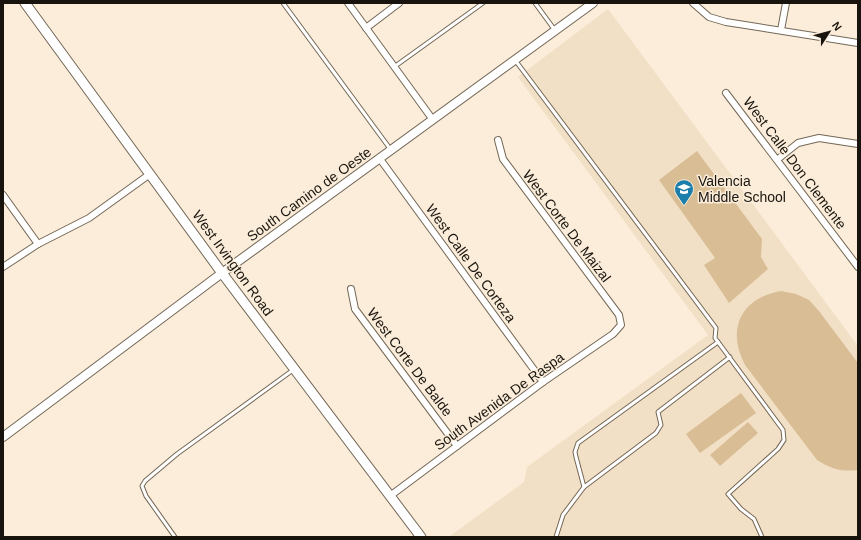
<svg xmlns="http://www.w3.org/2000/svg" width="861" height="540" viewBox="0 0 861 540" font-family="Helvetica,sans-serif">
<rect width="100%" height="100%" fill="#fbedda"/>
<polygon fill="#f2e0c6" points="608,9 858,346 858,537 450,536 524,482 527,467 708,335 518,77"/>
<g fill="#d9bd95">
<polygon points="697,151 762,239 761,257 768,269 729,303 704,265 715,258 659,180"/>
<path d="M781,291L796,294L809,300L819,311L858,363V470C842,472 831,469 817,460L745,365C726,329 741,298 781,291Z"/>
<polygon points="741,393 756,413 700,453 686,434"/>
<polygon points="748,422 758,433 720,466 710,455"/>
</g>
<g fill="none" stroke-linecap="round" stroke-linejoin="round">
<defs>
<g id="service">
<polyline points="283,3 391,150"/>
<polyline points="535,3 554,29"/>
<polyline points="515,60 716,328 715,338 718,342 578,443 575,452 576,457 584,487 563,515 556,537"/>
<polyline points="394,67 483,3"/>
<polyline points="718,342 783,430 784,440 778,449 728,494 741,509 754,519 762,537"/>
<polyline points="584,487 656,433 661,425 658,412 730,357"/>
<polyline points="175,537 146,496 142,486 145,481 177,454 293,370"/>
</g>
<g id="minor">
<polyline points="348,3 433,120"/>
<polyline points="693,3 709,17 726,22 858,43"/>
<polyline points="366,28 399,3"/>
<polyline points="781,30 786,3"/>
<polyline points="726,93 858,267"/>
<polyline points="380,159 543,382"/>
<polyline points="778,159 798,143 819,138 858,144"/>
<polyline points="3,195 38,244"/>
<polyline points="3,267 38,244 89,218 150,174"/>
<polyline points="351,289 355,309 457,446"/>
<polyline points="390,496 543,382 613,334 621,325 619,315 503,159 498,140"/>
</g>
<polyline id="tertiary" points="3,437 222,273 593,3"/>
<polyline id="secondary" points="25,3 222,273 421,537"/>
</defs>
<use href="#service" stroke="#736756" stroke-width="5"/>
<use href="#minor" stroke="#736756" stroke-width="8"/>
<use href="#tertiary" stroke="#736756" stroke-width="10"/>
<use href="#secondary" stroke="#736756" stroke-width="11"/>
<use href="#service" stroke="#fff" stroke-width="3"/>
<use href="#minor" stroke="#fff" stroke-width="6"/>
<use href="#tertiary" stroke="#fff" stroke-width="8"/>
<use href="#secondary" stroke="#fff" stroke-width="9"/>
</g>
<defs>
<symbol id="school-pin" viewBox="-11 -11 22 30"><path d="M0 17L-7.5 6A9.5 9.5 0 1 1 7.5 6Z" fill="#1c7eaa" stroke="#fbedda"/><path d="M0-5L7-2L0 1L-7-2ZM-4 1L0 2.5L4 1V4Q0 6-4 4Z" fill="#fff"/></symbol>
</defs>
<g fill-rule="evenodd">
<use href="#school-pin" x="673" y="178" width="22" height="30"/>
</g>
<g text-anchor="middle" dominant-baseline="central" stroke-width="3" stroke-linejoin="round" paint-order="stroke">
<g font-size="14" fill="#18140d" stroke="#fbedda">
<text transform="translate(795 163) rotate(53)">West Calle Don Clemente</text>
<text transform="translate(309 194) rotate(-36)">South Camino de Oeste</text>
<text transform="translate(567 226) rotate(53)">West Corte De Maizal</text>
<text transform="translate(233 263) rotate(54)">West Irvington Road</text>
<text transform="translate(471 263) rotate(54)">West Calle De Corteza</text>
<text transform="translate(410 362) rotate(53)">West Corte De Balde</text>
<text transform="translate(499 401) rotate(-36)">South Avenida De Raspa</text>
</g>
<g font-size="14" fill="#18140d" stroke="#fbedda" text-anchor="start">
<text x="698" y="181">Valencia<tspan x="698" dy="16">Middle School</tspan></text>
</g>
</g>
<rect width="861" height="540" fill="none" stroke="#18140d" stroke-width="8"/>
<g transform="translate(829 32) rotate(54)" stroke="#fbedda" stroke-width="3" paint-order="stroke">
<path d="M0-3L7 15L0 10L-7 15Z" fill="#18140d"/>
<text y="-6" font-size="11" font-weight="bold" text-anchor="middle" fill="#18140d">N</text>
</g>
</svg>
